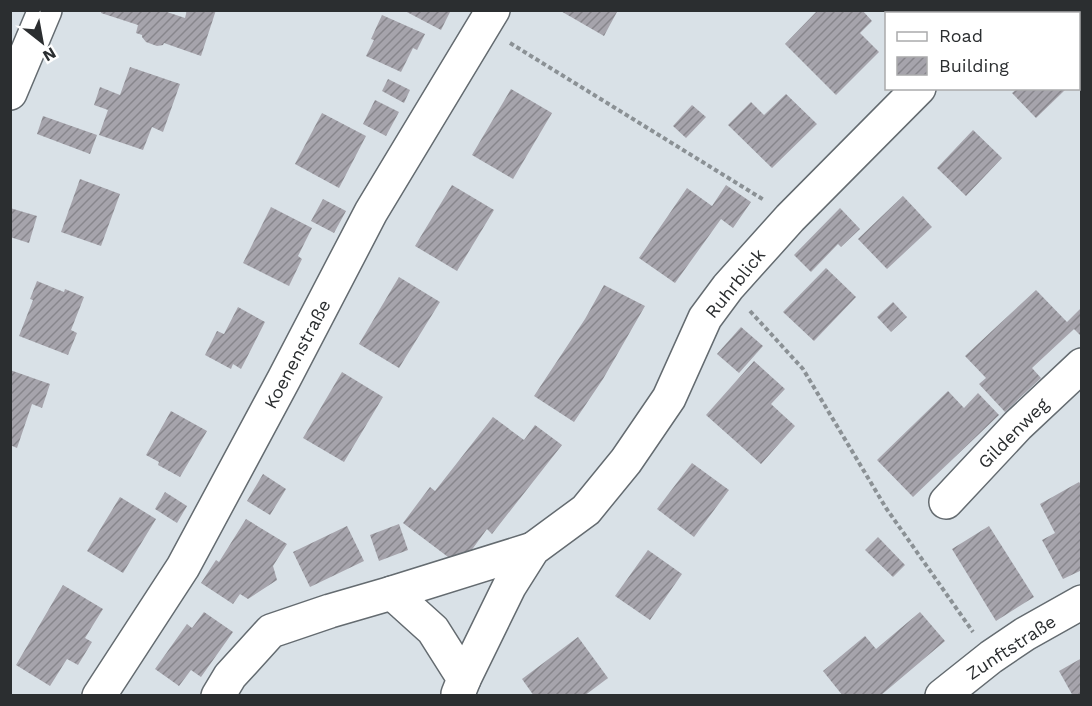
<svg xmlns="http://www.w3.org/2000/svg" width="1092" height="706" viewBox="0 0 1092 706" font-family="'Work Sans',sans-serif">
<defs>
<pattern id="building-hatch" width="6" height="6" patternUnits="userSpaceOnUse" patternTransform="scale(1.5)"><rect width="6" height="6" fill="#a6a4ac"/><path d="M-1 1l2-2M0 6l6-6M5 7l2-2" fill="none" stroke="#87868c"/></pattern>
</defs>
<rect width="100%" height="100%" fill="#d9e1e7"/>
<g fill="url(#building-hatch)">
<polygon points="102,10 161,10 185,18 187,10 216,10 201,56 164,43 163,45 157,46 146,42 142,37 142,35 136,33 138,25 101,13"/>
<polygon points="403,10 451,10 441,30"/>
<polygon points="559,10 618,10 604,36"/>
<polygon points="818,10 862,10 872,21 860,33 879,52 836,95 785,44"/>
<polygon points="909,10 950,10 947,14 912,14"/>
<polygon points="1054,10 1082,10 1082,44 1078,40 1078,14 1057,14"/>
<polygon points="382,15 425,34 417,50 413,48 401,72 366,56 374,40 371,39"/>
<polygon points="130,67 180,84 163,132 152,127 143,150 99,135 108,110 94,105 100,87 120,95"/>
<polygon points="388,79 410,90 404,103 382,91"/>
<polygon points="1018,88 1064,88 1065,90 1036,118 1012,93"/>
<polygon points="511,89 552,113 513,179 472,155"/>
<polygon points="786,94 817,124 772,168 728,125 751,102 764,115"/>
<polygon points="375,100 399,112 386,136 363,124"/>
<polygon points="692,105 706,117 686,138 673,126"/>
<polygon points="322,113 366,136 339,188 295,164"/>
<polygon points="43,116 97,135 90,154 37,134"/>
<polygon points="973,130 1002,158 966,196 937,168"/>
<polygon points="80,179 120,194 101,246 61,232"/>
<polygon points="452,185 494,210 457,271 415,246"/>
<polygon points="726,185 751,202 733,228 721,219 675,283 639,258 687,188 712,206"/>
<polygon points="903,196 932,227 887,269 858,239"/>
<polygon points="323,199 346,211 334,233 311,221"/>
<polygon points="271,207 312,228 298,256 302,259 289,286 243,263"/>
<polygon points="10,208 37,216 29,243 10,237"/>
<polygon points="840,208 860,229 841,247 838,244 811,272 794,255"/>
<polygon points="826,268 856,297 814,341 783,312"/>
<polygon points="399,277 440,302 399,368 359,344"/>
<polygon points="37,281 64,292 65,289 84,297 71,330 77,333 68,355 19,336 33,300 30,299"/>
<polygon points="604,285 645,306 603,379 574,422 534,396 585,319"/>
<polygon points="1036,290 1067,322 1082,307 1082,337 1074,329 1032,368 1041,378 1005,412 979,384 986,378 965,356"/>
<polygon points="893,302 907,317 891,332 877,317"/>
<polygon points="238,307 265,322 241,369 233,364 231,369 205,355 217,331 224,334"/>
<polygon points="741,327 763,346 739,373 717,354"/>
<polygon points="754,361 785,389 771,404 795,426 761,464 706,415"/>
<polygon points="10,370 50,384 42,408 32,404 17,448 10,445"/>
<polygon points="342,372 383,397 344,462 303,438"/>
<polygon points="948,391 964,408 978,393 999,415 913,497 877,460"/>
<polygon points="171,411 207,431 180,477 158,465 159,462 146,455"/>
<polygon points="493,417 524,440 535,425 562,445 492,534 487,529 460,566 403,523 430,487 435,491"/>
<polygon points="692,463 729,490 694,537 657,509"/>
<polygon points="263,474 286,489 270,515 247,501"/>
<polygon points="1079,482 1082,486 1082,570 1063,579 1042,540 1055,533 1040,504"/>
<polygon points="165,492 187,506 177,523 155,509"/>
<polygon points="120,497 156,519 123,573 87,551"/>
<polygon points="246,519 287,544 273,566 277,580 248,599 240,594 233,604 201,583 216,560 219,562"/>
<polygon points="399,524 408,550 379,561 370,535"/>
<polygon points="347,526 364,561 310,587 293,552"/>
<polygon points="989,526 1034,597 996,621 952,549"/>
<polygon points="878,537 905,565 893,577 865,550"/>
<polygon points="648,550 682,574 650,620 615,596"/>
<polygon points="63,585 103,609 85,638 92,642 78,665 67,659 50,686 16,665"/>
<polygon points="204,612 233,632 201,677 191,670 179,686 155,669 187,624 192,628"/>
<polygon points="920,612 945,641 880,696 843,696 823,671 865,636 876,649"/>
<polygon points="578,637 608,678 584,696 534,696 522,679"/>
<polygon points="1082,658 1082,696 1073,696 1059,671"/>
</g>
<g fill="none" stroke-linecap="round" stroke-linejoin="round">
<defs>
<g id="minor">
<polyline points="997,14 1000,10"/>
<polyline points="10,93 45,10"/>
<polyline points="946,502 1018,425 1082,365"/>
<polyline points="392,593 533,549"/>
<polyline points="464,679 509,587 533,549 586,510 626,461 669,398 705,318 728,287 790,218 919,88"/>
<polyline points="99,696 183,567 284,379 371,212 493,10"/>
<polyline points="218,696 230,676 271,631 330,611 392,593 433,630 464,679 458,694"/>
<polyline points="942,696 991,657 1025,634 1082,602"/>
</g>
</defs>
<use href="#minor" stroke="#646b70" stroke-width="36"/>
<g stroke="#8b9195" stroke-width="4" stroke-dasharray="4.5 3" stroke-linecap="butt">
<polyline points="510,43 764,200"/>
<polyline points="750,311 803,369 886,508 973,632"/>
</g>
<use href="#minor" stroke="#fff" stroke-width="33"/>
</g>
<g text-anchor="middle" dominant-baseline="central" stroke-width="6" stroke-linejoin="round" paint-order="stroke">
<g font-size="18" fill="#2b2e30" stroke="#fff">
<text transform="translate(735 283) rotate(-51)">Ruhrblick</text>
<text transform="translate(297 354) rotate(-62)">Koenenstraße</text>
<text transform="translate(1013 433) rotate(-45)">Gildenweg</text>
<text transform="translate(1011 647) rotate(-33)">Zunftstraße</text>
</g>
</g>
<rect width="1092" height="706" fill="none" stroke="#2b2e30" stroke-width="24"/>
<rect x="885" y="12" width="195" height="78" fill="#ffffff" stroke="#aaabac" stroke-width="1.5"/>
<rect x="897" y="32" width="30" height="9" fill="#ffffff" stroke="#aaabac" stroke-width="1.5"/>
<text x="939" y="42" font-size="18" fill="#2b2e30">Road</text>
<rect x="897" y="57" width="30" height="18" fill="url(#building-hatch)" stroke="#aaabac" stroke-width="1.5"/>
<text x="939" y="72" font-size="18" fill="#2b2e30">Building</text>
<g transform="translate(42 42) rotate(149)" stroke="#ffffff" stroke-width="4.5" paint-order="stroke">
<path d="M0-4.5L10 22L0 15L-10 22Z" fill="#2b2e30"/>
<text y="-9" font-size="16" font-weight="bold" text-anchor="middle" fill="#2b2e30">N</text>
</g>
</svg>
